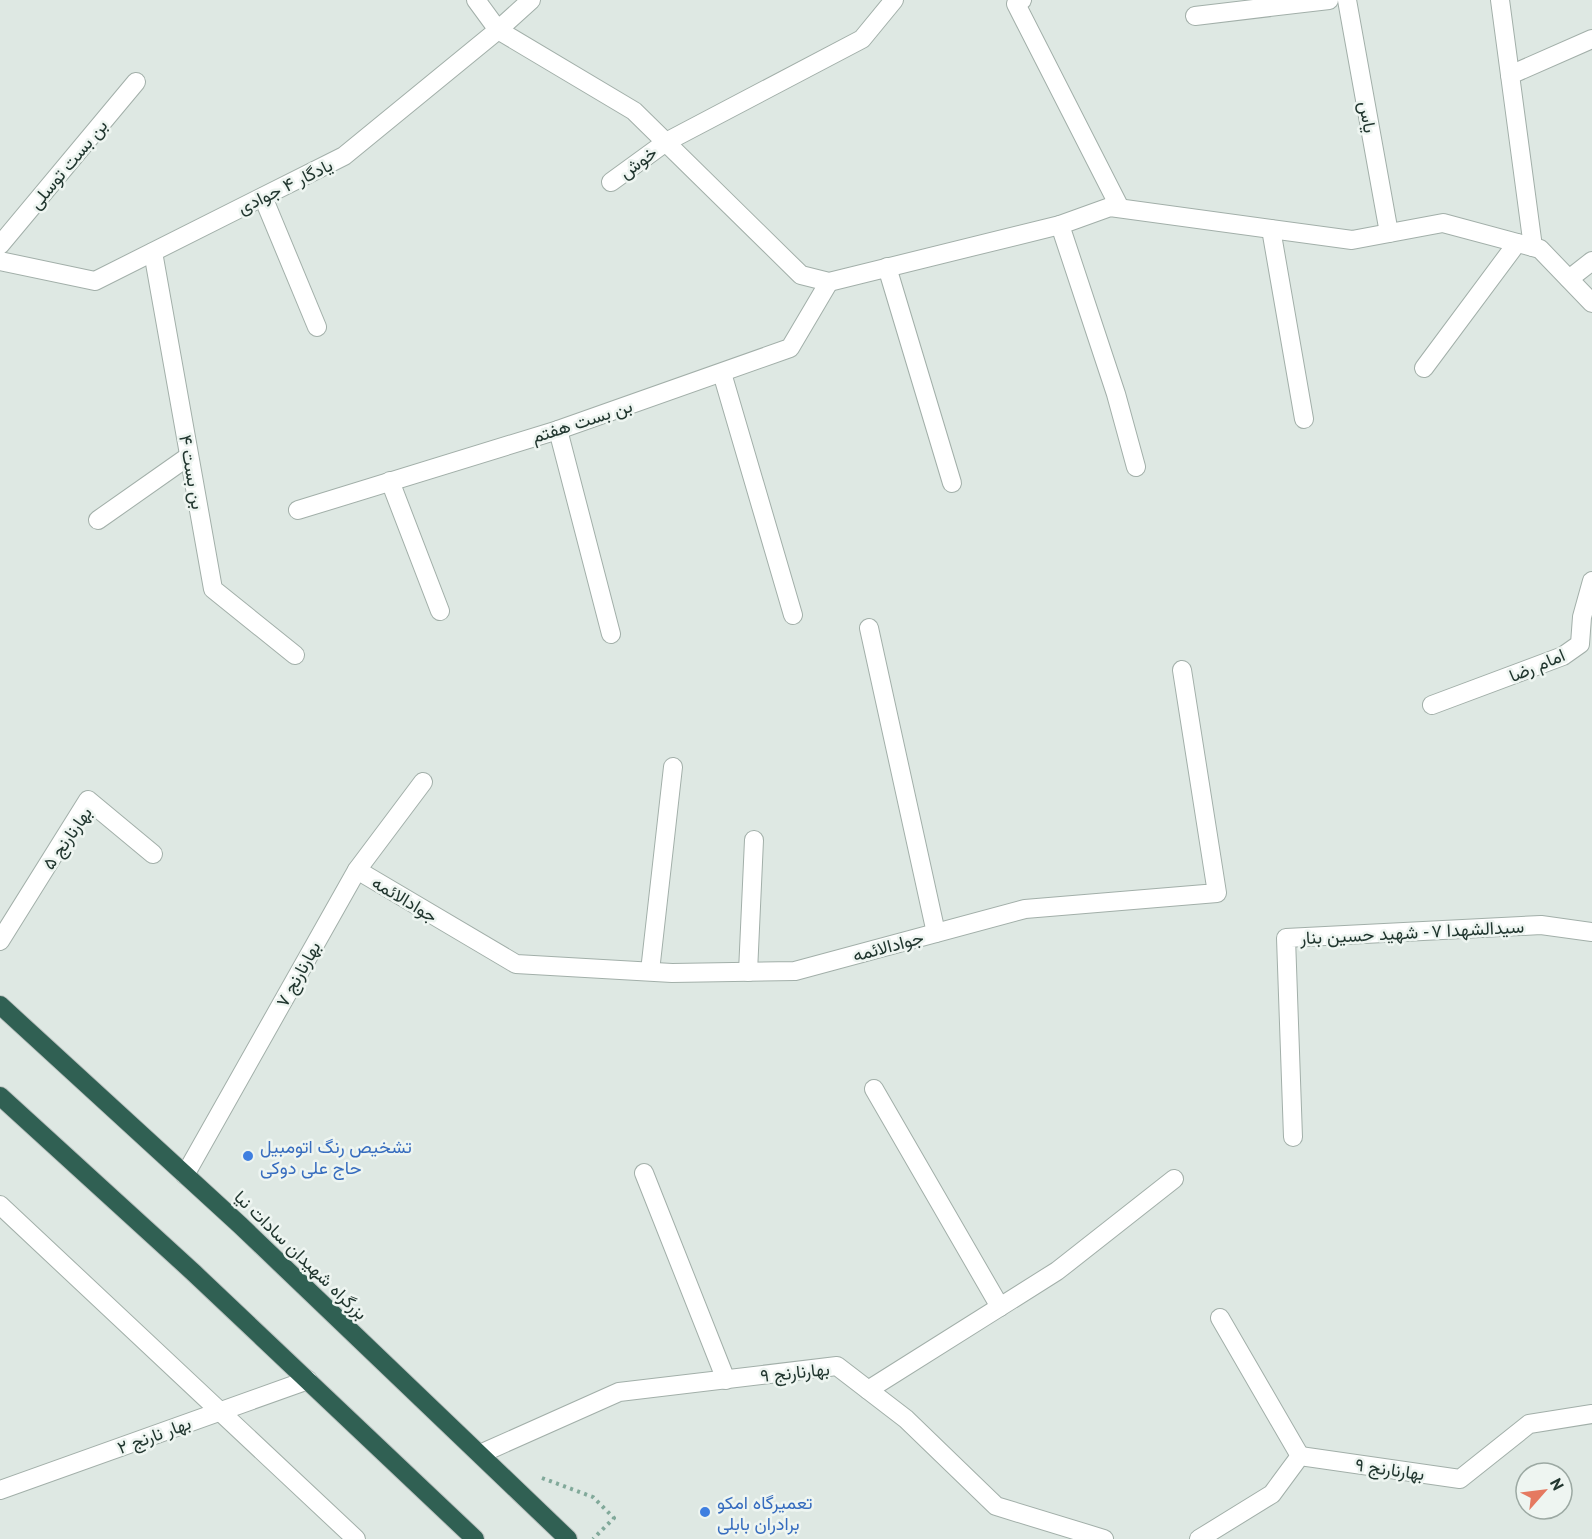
<svg xmlns="http://www.w3.org/2000/svg" width="1592" height="1539" viewBox="0 0 1592 1539" font-family="'PT Sans',Vazirmatn,sans-serif">
<rect width="100%" height="100%" fill="#dee8e3"/>
<g fill="none" stroke-linecap="round" stroke-linejoin="round">
<defs>
<g id="minor">
<polyline points="476,0 498,30 634,111 801,275 829,282 1060,225"/>
<polyline points="1022,0 1016,4 1120,208"/>
<polyline points="1347,0 1389,233"/>
<polyline points="1500,0 1533,247"/>
<polyline points="1195,16 1329,0"/>
<polyline points="1510,75 1592,39"/>
<polyline points="611,182 666,142 862,39 894,0"/>
<polyline points="263,197 317,327"/>
<polyline points="1271,229 1304,419"/>
<polyline points="0,245 136,82"/>
<polyline points="153,252 213,589 295,655"/>
<polyline points="0,261 95,281 344,156 498,30 531,0"/>
<polyline points="887,267 952,483"/>
<polyline points="1569,279 1592,261"/>
<polyline points="1424,368 1517,243"/>
<polyline points="722,373 793,615"/>
<polyline points="558,430 611,634"/>
<polyline points="1136,467 1116,394 1060,225 1110,207 1352,240 1443,223 1540,249 1592,303"/>
<polyline points="390,481 440,611"/>
<polyline points="298,510 558,430 790,348 829,282"/>
<polyline points="98,520 189,456"/>
<polyline points="869,628 936,933"/>
<polyline points="1432,705 1563,656 1580,644 1582,617 1592,581"/>
<polyline points="357,870 516,964 672,973 795,971 1025,909 1217,893 1182,670"/>
<polyline points="0,941 88,800 153,854"/>
<polyline points="650,971 673,767"/>
<polyline points="748,972 754,840"/>
<polyline points="874,1089 1000,1307"/>
<polyline points="1293,1137 1286,938 1541,925 1592,932"/>
<polyline points="644,1173 726,1380"/>
<polyline points="185,1175 357,870 423,782"/>
<polyline points="0,1205 356,1539"/>
<polyline points="1220,1318 1300,1456"/>
<polyline points="868,1390 1057,1271 1174,1179"/>
<polyline points="480,1454 619,1392 837,1366 906,1419 996,1506 1104,1539"/>
<polyline points="0,1490 308,1380"/>
<polyline points="1199,1539 1272,1494 1300,1456 1460,1479 1529,1424 1592,1414"/>
</g>
<g id="highway">
<polyline points="0,1005 240,1225 568,1539"/>
<polyline points="0,1096 194,1273 475,1539"/>
</g>
</defs>
<use href="#minor" stroke="#a2afa9" stroke-width="20"/>
<use href="#highway" stroke="#bcc3c1" stroke-width="20"/>
<polyline stroke="#81a99a" stroke-width="4" stroke-dasharray="3 4.5" stroke-linecap="butt" points="542,1478 593,1497 614,1518 593,1539"/>
<use href="#minor" stroke="#fff" stroke-width="18"/>
<use href="#highway" stroke="#306053" stroke-width="18"/>
</g>
<g fill="#3f7fe0" stroke="#eef5f1" stroke-width="2">
<circle cx="248" cy="1156" r="6"/>
<circle cx="705" cy="1512" r="6"/>
</g>
<g text-anchor="middle" dominant-baseline="central" stroke-width="5" stroke-linejoin="round" paint-order="stroke">
<g font-size="18" fill="#21362f" stroke="#eef5f1">
<text transform="translate(1368 117) rotate(80)">یاس</text>
<text transform="translate(638 162) rotate(-36)">خوش</text>
<text transform="translate(68 164) rotate(-50)">بن بست توسلی</text>
<text transform="translate(285 186) rotate(-26)">یادگار ۴ جوادی</text>
<text transform="translate(582 421) rotate(-18)">بن بست هفتم</text>
<text transform="translate(192 472) rotate(80)">بن بست ۴</text>
<text transform="translate(1537 665) rotate(-23)">امام رضا</text>
<text transform="translate(67 838) rotate(-55)">بهارنارنج ۵</text>
<text transform="translate(405 899) rotate(31)">جوادالائمه</text>
<text transform="translate(1412 932) rotate(-3)">سیدالشهدا ۷ - شهید حسین بنار</text>
<text transform="translate(888 946) rotate(-15)">جوادالائمه</text>
<text transform="translate(298 974) rotate(-61)">بهارنارنج ۷</text>
<text transform="translate(301 1255) rotate(44)">بزرگراه شهیدان سادات نیا</text>
<text transform="translate(795 1372) rotate(-6)">بهارنارنج ۹</text>
<text transform="translate(154 1435) rotate(-20)">بهار نارنج ۲</text>
<text transform="translate(1390 1469) rotate(8)">بهارنارنج ۹</text>
</g>
<g font-size="18" fill="#366cbe" stroke="#eef5f1" text-anchor="start">
<text x="260" y="1146">تشخیص رنگ اتومبیل<tspan x="260" dy="21">حاج علی دوکی</tspan></text>
<text x="717" y="1502">تعمیرگاه امکو<tspan x="717" dy="21">برادران بابلی</tspan></text>
</g>
</g>
<g transform="translate(1544 1491) rotate(62)"><circle r="28" fill="#eef5f1" stroke="#9ca9a3" stroke-width="1.5"/>
<path d="M0-4.5L10 22L0 15L-10 22Z" fill="#e57960"/>
<text y="-9" font-size="16" font-weight="bold" text-anchor="middle" fill="#21362f">N</text>
</g>
</svg>
